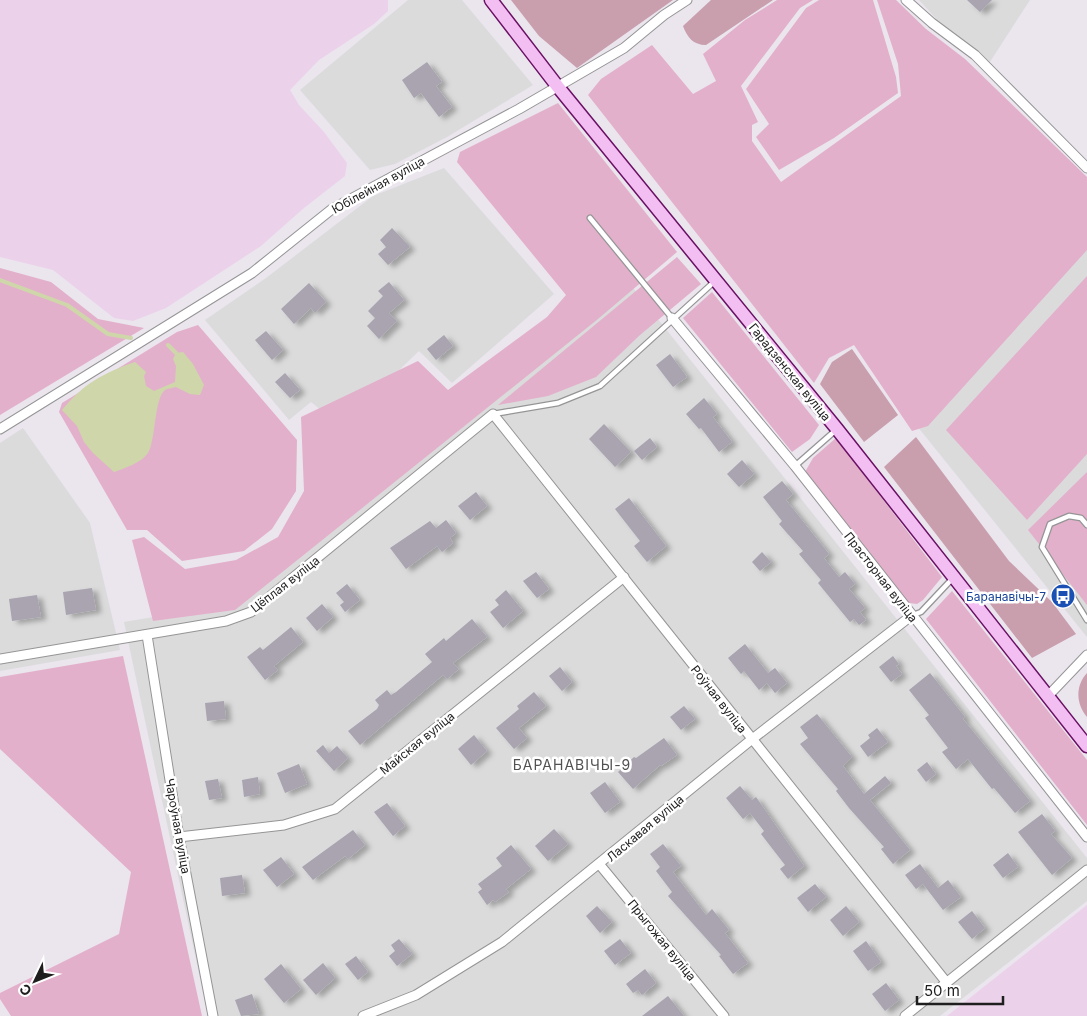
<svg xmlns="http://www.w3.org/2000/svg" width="1087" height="1016" viewBox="0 0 1087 1016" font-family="Inter,sans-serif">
<defs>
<filter id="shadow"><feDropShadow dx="5.5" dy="3" stdDeviation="2.5" flood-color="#0004"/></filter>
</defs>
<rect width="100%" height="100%" fill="#ebe5ee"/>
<g fill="#dbdbdc">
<polygon points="408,0 462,0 533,85 447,137 395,164 370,170 300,90"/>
<polygon points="919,0 1030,0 984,71"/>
<polygon points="444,168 554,294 452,383 419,351 341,426 311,402 289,420 205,320 266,278 373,196"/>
<polygon points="1087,243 1087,637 917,426"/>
<polygon points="630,284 1087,858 1087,901 940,1016 208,1016 124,622 236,603"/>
<polygon points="23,428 90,523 120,650 0,671 0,443"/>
</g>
<g fill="#ebd2ea">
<polygon points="0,0 388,0 388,11 374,24 319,60 290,90 299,105 324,132 347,163 345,176 304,208 261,246 166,308 133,321 114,318 53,270 0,257"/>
<polygon points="1087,905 1087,1016 947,1016"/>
</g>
<g fill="#e3b0cb">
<polygon points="777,0 813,0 800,8 741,86 758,122 752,125 752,141 781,182 901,96 898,64 877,0 896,0 926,29 965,59 1087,177 1087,250 928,426 912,431 854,345 829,358 814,383 588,95 601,79 652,45 693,94 716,81 703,54 745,20"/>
<polygon points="819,0 873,0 896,77 898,93 834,138 779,170 756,137 769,124 746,89 806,8"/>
<polygon points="558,103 677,252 598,319 235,610 153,621 132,540 144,537 185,569 236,560 278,537 304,491 301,417 418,361 448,390 547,317 566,295 457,162 460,152"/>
<polygon points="677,257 701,284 640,335 596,377 548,396 498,405"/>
<polygon points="0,268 51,282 98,319 144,328 0,415"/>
<polygon points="1087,276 1087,454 1027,520 946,430"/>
<polygon points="712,292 819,425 810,439 792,452 683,318"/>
<polygon points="198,325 297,440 296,491 272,529 244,551 182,561 147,530 127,530 59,412 62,403 177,332"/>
<polygon points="836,438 942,577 923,600 917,604 909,603 805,472 813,458"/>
<polygon points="1087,472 1087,605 1028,530"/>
<polygon points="952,591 1087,760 1087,825 926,619"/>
<polygon points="123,656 202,1016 11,1016 0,999 0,993 119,934 131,872 0,749 0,677"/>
</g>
<g fill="#c99ead">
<polygon points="511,0 673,0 577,68 539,36"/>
<path d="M711,0H773L706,45C693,45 687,37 683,26Z"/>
<polygon points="852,349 898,415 864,442 820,384 832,362"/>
<polygon points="916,437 1009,561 1052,602 1076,634 1032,658 884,467"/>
<path d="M1087,673V717C1076,704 1075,686 1087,673Z"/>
</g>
<path fill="#cfd7aa" d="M183,352L193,364L204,385L200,395L190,394L176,387C173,388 168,388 165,390C154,398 156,440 148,453C141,463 125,468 114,472L93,453L84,442L77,426L62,410C84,383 104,373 135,362L146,372L144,376L146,386L154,391L175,382L176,366L173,359L176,353Z"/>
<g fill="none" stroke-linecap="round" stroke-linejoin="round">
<g stroke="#cfd7aa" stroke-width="4">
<polyline points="0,280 67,305 108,334 131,338"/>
<polyline points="168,345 176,353"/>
</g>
</g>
<g fill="#a9a4b0" filter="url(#shadow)">
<polygon points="967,0 992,0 980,12"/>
<polygon points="427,62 442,82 436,86 452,107 439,117 421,93 414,98 402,80"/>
<polygon points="392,228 410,247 388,265 378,254 386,247 380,240"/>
<polygon points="389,282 404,300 389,313 397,321 379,339 367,326 375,318 368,311 383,296 378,291"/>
<polygon points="309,283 326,302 315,313 311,308 294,324 281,309"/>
<polygon points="266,331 283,350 272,360 255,340"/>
<polygon points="444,335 453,346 436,360 427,349"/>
<polygon points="670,354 687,377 673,387 656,365"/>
<polygon points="285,373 300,390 290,398 275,382"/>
<polygon points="704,398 717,414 713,417 732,442 719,452 701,428 699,429 686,414"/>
<polygon points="604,424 631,452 615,467 589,439"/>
<polygon points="650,438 657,447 642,460 634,451"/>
<polygon points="742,460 754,474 739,487 727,474"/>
<polygon points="782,481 793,494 786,500 829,554 824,558 839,577 845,572 855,584 849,589 865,608 860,612 866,620 859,625 854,619 850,622 818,583 821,580 799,554 803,551 779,524 782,521 763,497"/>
<polygon points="476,492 487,506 470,520 458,506"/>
<polygon points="629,498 666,546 647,562 634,546 640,541 615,509"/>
<polygon points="446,520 456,533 450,538 453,543 442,552 437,546 406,569 390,548 430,521 436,528"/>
<polygon points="762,552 771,562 760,571 752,562"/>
<polygon points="536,572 549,589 537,598 523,581"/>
<polygon points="347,584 360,600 345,612 340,605 344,602 336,593"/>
<polygon points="92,588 96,610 66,615 63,592"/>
<polygon points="506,590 523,611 503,628 490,612 499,605 495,600"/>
<polygon points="37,595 41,617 12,621 9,599"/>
<polygon points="322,604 333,617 317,631 306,618"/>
<polygon points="472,619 487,637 453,663 459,669 447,679 443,675 360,745 348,731 377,709 379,705 375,700 387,690 391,695 396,692 432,662 425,654 444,638 446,641"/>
<polygon points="291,627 303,642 274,666 278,670 265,680 247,657 260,647 263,650"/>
<polygon points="745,644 768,673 775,668 787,683 775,693 767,683 759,690 744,671 741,674 728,658"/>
<polygon points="893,656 899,664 896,666 902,674 891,682 879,667"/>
<polygon points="560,667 572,682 562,691 549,676"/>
<polygon points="930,673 965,717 963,719 1030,801 1015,813 994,788 992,789 968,759 956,769 942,752 948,748 925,718 929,715 909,690"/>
<polygon points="534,692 546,706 519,728 527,738 514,749 496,728 519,709 517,706"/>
<polygon points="224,701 226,719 207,721 205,703"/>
<polygon points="684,706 695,719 681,730 670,717"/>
<polygon points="817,714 852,757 843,766 864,794 885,776 891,783 870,800 910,850 893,864 881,849 884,847 849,808 836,791 838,789 800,744 808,738 800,727"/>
<polygon points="877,728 888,742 868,757 860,746 870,738 868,735"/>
<polygon points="474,735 487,751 471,765 458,749"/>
<polygon points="664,738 677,755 661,766 660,765 633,789 618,772 634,757 636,758"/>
<polygon points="323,745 329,753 337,746 348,758 334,771 316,751"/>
<polygon points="927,762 936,774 926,782 917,770"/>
<polygon points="299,764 307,784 285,793 277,773"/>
<polygon points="258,777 260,794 244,797 242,780"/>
<polygon points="218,779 222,798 209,800 205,781"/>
<polygon points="605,782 620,802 605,813 590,793"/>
<polygon points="740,786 752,800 756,797 804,866 788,879 780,869 785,865 761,834 764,831 750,813 743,819 726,798"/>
<polygon points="387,803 405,826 393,836 374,812"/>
<polygon points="1042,814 1055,831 1051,834 1072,858 1052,875 1018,832"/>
<polygon points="554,829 568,844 548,861 535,846"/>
<polygon points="353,830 365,845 348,859 345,856 313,880 302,867"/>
<polygon points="663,844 681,866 673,872 706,915 712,909 729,930 725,933 748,963 733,974 719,956 721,955 668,896 672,892 656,871 660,867 650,854"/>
<polygon points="511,845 531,869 506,889 509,892 495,902 493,900 487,905 478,892 482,889 478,884 502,866 496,858"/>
<polygon points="1008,853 1018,867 1003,878 993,865"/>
<polygon points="281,857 294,874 277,887 263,870"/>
<polygon points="920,864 938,888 948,880 961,897 943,910 923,884 916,889 905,875"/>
<polygon points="242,875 245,893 222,896 220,878"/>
<polygon points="815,884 826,897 808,912 797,898"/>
<polygon points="597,906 612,922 600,933 586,916"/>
<polygon points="846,906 859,922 843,936 830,920"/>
<polygon points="972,911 985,928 972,939 958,922"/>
<polygon points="399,939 412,954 397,966 389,956 395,951 391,945"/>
<polygon points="620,939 631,953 615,965 604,951"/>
<polygon points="866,941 881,962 868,971 853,951"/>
<polygon points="356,956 368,972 358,980 345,964"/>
<polygon points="323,963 335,978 316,995 303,980"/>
<polygon points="281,964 301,989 284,1003 264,979"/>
<polygon points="645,969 656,983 642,995 638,990 633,993 626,984"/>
<polygon points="886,983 899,1000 885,1011 872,994"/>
<polygon points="252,994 259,1014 241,1016 235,1000"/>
<polygon points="668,996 684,1016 642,1016"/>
</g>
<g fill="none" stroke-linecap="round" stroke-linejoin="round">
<defs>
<g id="service">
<polyline points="590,218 672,318"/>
<polyline points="493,414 558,403 600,386 715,281"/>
<polyline points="795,466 836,430"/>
<polyline points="1087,525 1081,518 1069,516 1050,524 1042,547 1087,620"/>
<polyline points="913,615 921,612 952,579"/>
</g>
<g id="minor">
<polyline points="906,0 932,23 975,55 1087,168"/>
<polyline points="672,318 795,466 1087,837"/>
<polyline points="0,429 252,273 332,209 519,109 624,48 664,15 687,0"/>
<polyline points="147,635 179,837 213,1016"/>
<path d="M0,659L226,621L251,612L493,414C646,603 794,794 947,983"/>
<polyline points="1048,696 1087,655"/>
<polyline points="179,837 284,825 335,809 624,577"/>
<polyline points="600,865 724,1016"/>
<polyline points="363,1016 416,995 502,942 751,740 911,616"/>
<polyline points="905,1016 1087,870"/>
</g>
<polyline id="secondary" points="491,0 558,87 837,429 1087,746"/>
</defs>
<use href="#service" stroke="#959595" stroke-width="7"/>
<use href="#minor" stroke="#959595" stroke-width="11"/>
<use href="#secondary" stroke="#6a1064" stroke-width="15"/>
<use href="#service" stroke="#fff" stroke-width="4.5"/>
<use href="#minor" stroke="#fff" stroke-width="9"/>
<use href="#secondary" stroke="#f3bef2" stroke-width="12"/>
</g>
<defs>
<symbol id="bus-disc" viewBox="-11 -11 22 22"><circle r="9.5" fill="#1a4fb4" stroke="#fff"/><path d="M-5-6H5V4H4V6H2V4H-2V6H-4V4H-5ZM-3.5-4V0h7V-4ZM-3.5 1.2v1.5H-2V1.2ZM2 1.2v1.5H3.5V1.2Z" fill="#fff"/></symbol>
</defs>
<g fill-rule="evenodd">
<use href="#bus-disc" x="1049" y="582" width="28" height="28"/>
</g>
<g text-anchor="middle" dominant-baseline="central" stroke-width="5" stroke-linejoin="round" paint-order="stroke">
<g font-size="12" fill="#1e1e1e" stroke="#fff">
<text transform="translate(378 185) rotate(-29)">Юбілейная вуліца</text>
<text transform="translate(790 372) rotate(51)">Гарадзенская вуліца</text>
<text transform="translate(881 577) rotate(52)">Прасторная вуліца</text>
<text transform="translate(285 584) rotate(-38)">Цёплая вуліца</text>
<text transform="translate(719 699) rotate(52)">Роўная вуліца</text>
<text transform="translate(417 743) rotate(-39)">Майская вуліца</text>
<text transform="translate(178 826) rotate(80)">Чароўная вуліца</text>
<text transform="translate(645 828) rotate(-40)">Ласкавая вуліца</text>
<text transform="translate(662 940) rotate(51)">Прыгожая вуліца</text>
</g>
<g font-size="12" fill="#164399" stroke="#fff" text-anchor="end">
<text x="1046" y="596">Баранавічы-7</text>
</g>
<g font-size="14" letter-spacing="1" fill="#515151" stroke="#fff">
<text x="572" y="764">БАРАНАВІЧЫ-9</text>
</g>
</g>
<g transform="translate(35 981) rotate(227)" stroke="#ffffff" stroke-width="4" paint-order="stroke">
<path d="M0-4L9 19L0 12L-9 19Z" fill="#1e1e1e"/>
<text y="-8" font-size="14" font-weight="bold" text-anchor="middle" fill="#1e1e1e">С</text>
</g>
<path d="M917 996v8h86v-8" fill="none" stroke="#1e1e1e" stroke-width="2.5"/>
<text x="924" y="996" font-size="15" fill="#1e1e1e" stroke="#ffffff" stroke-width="4" paint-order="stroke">50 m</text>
</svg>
